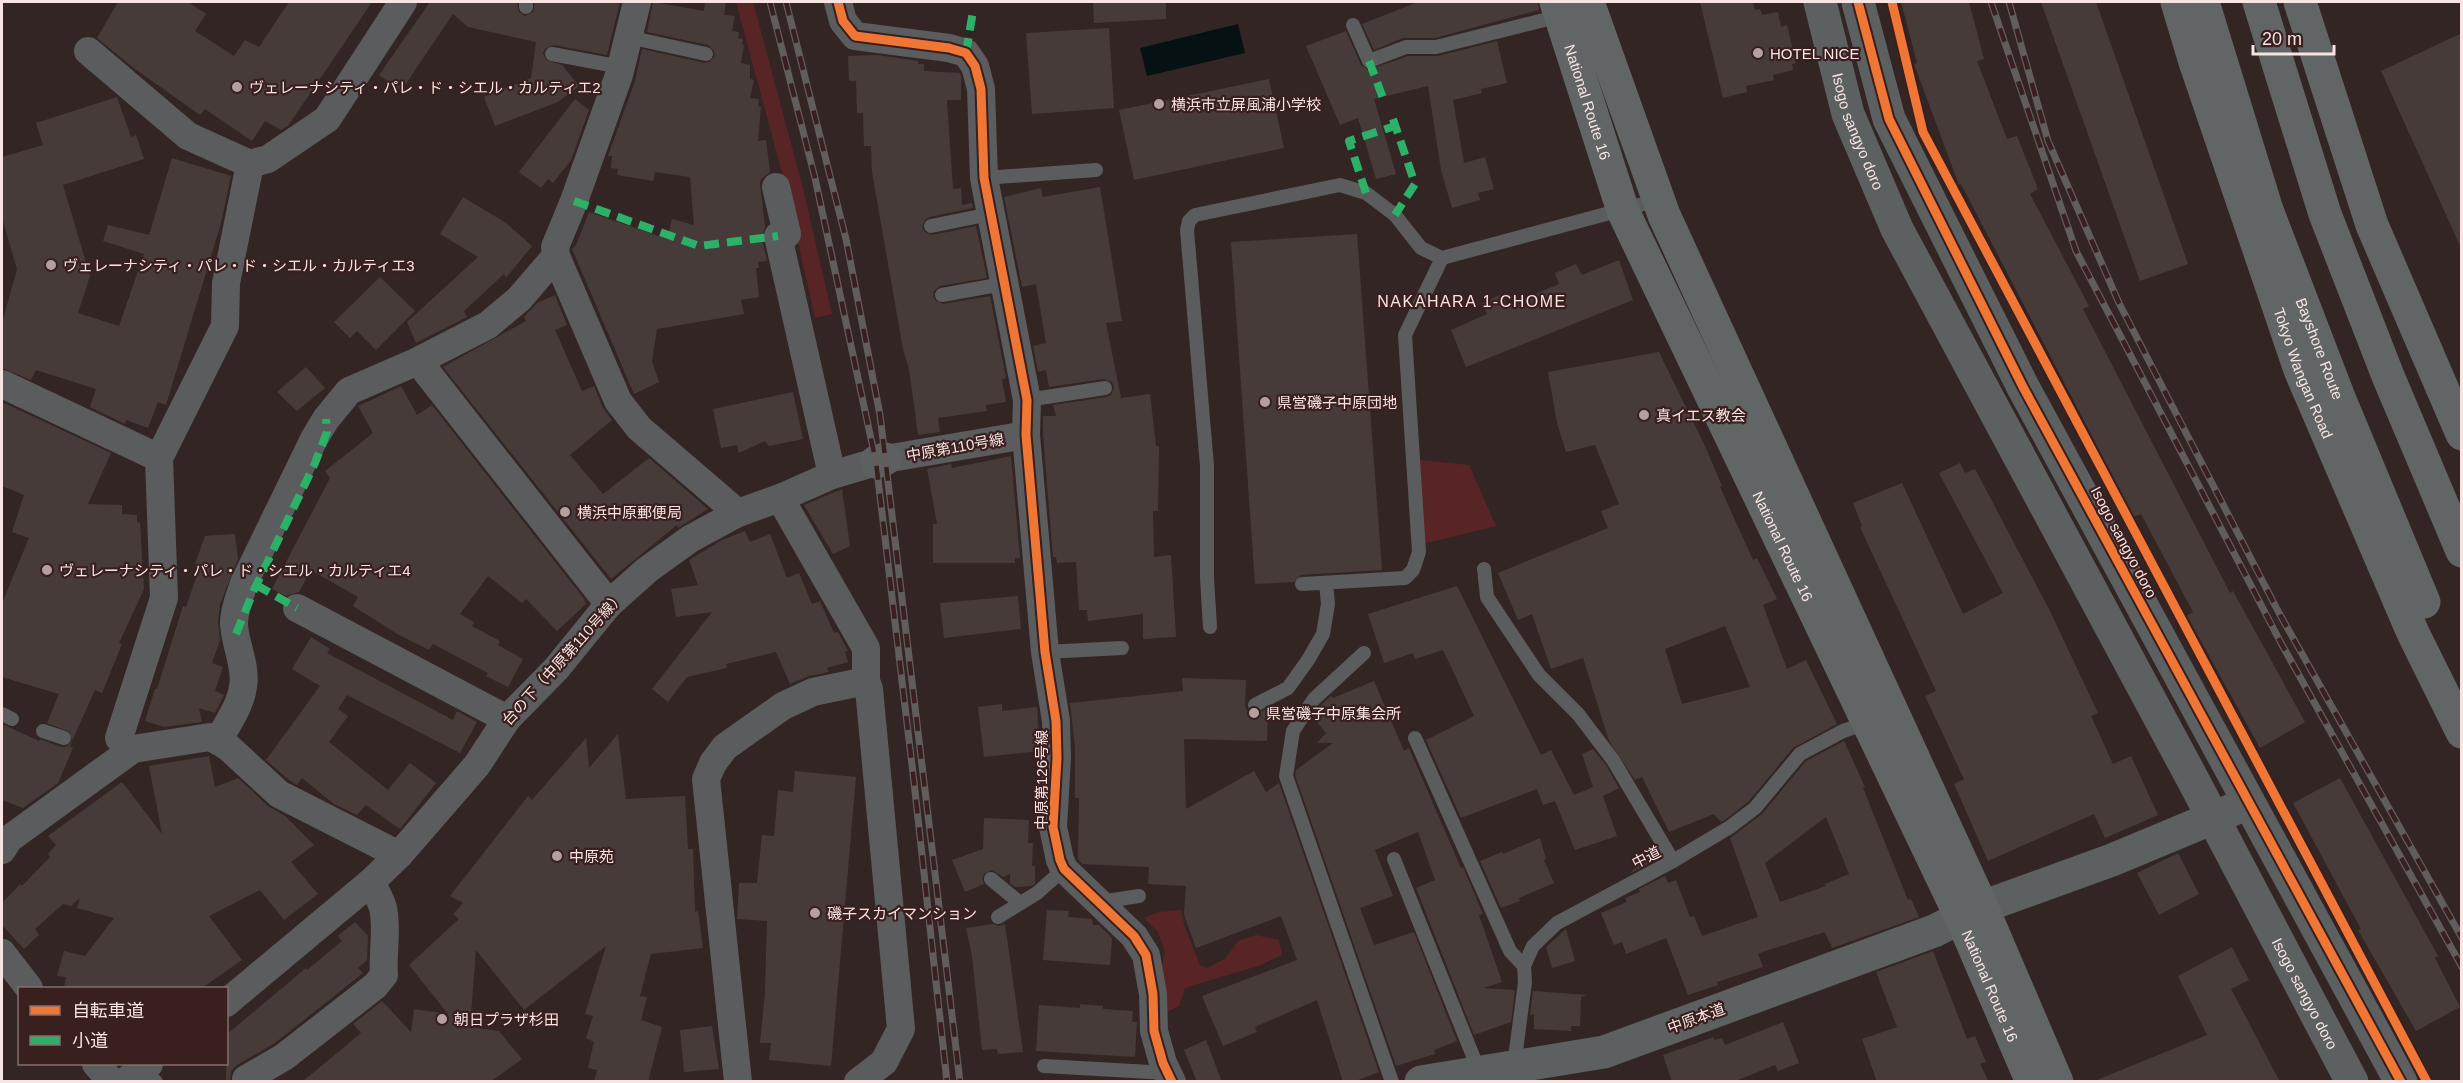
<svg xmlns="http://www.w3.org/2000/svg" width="2463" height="1083" viewBox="0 0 2463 1083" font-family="Arial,'Noto Sans JP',sans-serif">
<rect width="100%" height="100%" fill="#332524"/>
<g fill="#592425">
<polygon points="736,2 753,2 803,188 832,314 815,318 784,180"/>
<polygon points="1419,460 1469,465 1496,526 1423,544"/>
<polygon points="1181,910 1185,928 1200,965 1207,968 1225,959 1238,941 1256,935 1279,940 1282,955 1261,965 1185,988 1179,1006 1167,1012 1161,972 1165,952 1158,932 1144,918 1159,912"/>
</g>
<polygon fill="#051112" points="1238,24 1245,53 1147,76 1140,48"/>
<g fill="#473b3a" fill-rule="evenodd">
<polygon points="118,2 188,2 206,14 195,31 234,56 245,40 259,47 289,2 372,2 288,126 281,130 265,121 252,141 205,109 200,115 135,69 97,38"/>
<polygon points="430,2 517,2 519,12 525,16 533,12 535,2 620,2 607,55 554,45 545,49 543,53 546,60 562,65 579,86 558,102 495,126 484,97 531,78 536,42 468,27 453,14 401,91 379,75"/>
<polygon points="653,2 704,11 705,2 726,2 724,15 735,16 732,31 739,32 738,38 743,39 742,44 744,45 741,63 750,65 750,79 754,80 750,98 759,99 758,106 761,107 758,141 766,140 770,172 761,179 760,183 765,226 762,239 767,261 758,262 759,268 756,268 759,297 741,300 744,314 657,329 652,361 659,382 634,394 572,249 576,245 589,212 667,239 672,219 694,225 690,177 655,172 653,181 617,175 618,169 611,168 612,156 608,156 635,81 642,49 705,63 709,62 715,56 714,51 708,45 647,32"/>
<polygon points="1093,2 1166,2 1166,19 1094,23"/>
<polygon points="1418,2 1538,2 1539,10 1435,38 1403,38 1374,50 1362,24"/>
<polygon points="1700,2 1753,2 1755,10 1760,9 1762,15 1778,12 1781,27 1787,25 1796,63 1792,64 1793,70 1773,75 1774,80 1746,86 1747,92 1723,98"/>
<polygon points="1901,2 1969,2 1984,59 1977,61 2007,139 2017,136 2038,189 2030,194 2089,306 2083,309 2230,593 2233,591 2305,722 2260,748 2187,616 2193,612 2141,514 2134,517 1961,184 1959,185 1914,64 1917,63"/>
<polygon points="2041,2 2096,2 2188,264 2140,281"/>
<polygon points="1109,28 1114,108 1032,114 1026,33"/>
<polygon points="1346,31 1361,65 1368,70 1408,56 1438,56 1497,41 1507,83 1481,89 1482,93 1453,100 1464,163 1485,157 1494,189 1478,193 1480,200 1452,208 1441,170 1428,86 1374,99 1396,174 1376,179 1358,118 1340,125 1306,46"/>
<polygon points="2462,33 2462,250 2381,71"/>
<polygon points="877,55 919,61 918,64 924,64 924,71 960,73 961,77 961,100 947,100 953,189 961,188 962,205 972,203 973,208 929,217 925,220 922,227 925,232 932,235 976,226 987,278 940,286 934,291 933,296 936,301 943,304 990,296 1006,378 1002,379 1006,402 986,405 987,411 938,418 940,432 918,435 909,369 903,349 872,172 871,146 864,146 863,113 857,113 856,81 849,81 848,56"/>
<polygon points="1269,79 1284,148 1134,180 1119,110"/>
<polygon points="117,97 131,137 136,135 144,159 63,185 90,276 78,313 119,326 144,254 103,241 108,225 149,235 172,158 231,176 221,223 166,405 158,402 148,428 126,420 125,424 90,407 96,389 36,370 31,380 2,368 2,323 17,269 2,218 2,157 43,145 36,123"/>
<polygon points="575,99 589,110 571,160 553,183 548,179 541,188 519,172"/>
<polygon points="1100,187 1122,321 1106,323 1121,398 1150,394 1156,446 1159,446 1158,511 1153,511 1154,557 1171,555 1176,637 1143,639 1143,614 1088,621 1087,610 1079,610 1076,562 1057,563 1056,557 1053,557 1043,435 1043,416 1056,416 1053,405 1106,397 1111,395 1114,387 1112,382 1104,379 1049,387 1046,370 1038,372 1033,346 1046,343 1036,284 1022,287 1004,197 1041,188 1043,197"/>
<polygon points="463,197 506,223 532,246 506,278 504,274 464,311 467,317 416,343 407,322 478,257 440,234"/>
<polygon points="1357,234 1382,570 1301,575 1294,582 1255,584 1231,242"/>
<polygon points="1619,260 1633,300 1466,367 1451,330 1487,314 1482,303 1502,294 1507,306 1559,284 1555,273 1576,264 1582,275"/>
<polygon points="380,277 415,311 376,350 357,331 350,338 334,322"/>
<polygon points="555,295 567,325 555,330 582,391 594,386 603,408 612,420 570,455 603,494 649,458 708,509 678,528 677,525 611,579 443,367 526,321 524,317 537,303"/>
<path d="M1659,352L1704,444L1722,486L1720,487L1753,560L1757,558L1777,599L1763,605L1787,669L1806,660L1837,724L1793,748L1749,801L1725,820L1721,822L1714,814L1669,832L1642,777L1635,780L1609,741L1583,658L1551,669L1532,614L1518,620L1498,573L1608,528L1601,511L1619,504L1595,445L1566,452L1557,423L1548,372ZM1725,626L1750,687L1682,704L1665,649Z"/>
<polygon points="306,367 325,388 297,411 277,392"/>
<polygon points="401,386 417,415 432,405 585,600 584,602 587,603 557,631 526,599 522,603 488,576 460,614 474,622 472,626 500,641 498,645 523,659 508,687 486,676 488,673 433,644 429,650 399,635 353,606 358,597 311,570 299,592 286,596 272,589 330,478 325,471 373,433 358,406"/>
<polygon points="793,392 803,439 769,446 765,441 739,453 737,445 721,448 713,409"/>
<polygon points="2,402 111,453 88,504 122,505 122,514 137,515 137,522 140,523 144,589 119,643 122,644 102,693 95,690 72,741 70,732 47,723 59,694 2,677 2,603 29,538 12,532 24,495 2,486"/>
<polygon points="1011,456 1020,558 1015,558 1015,563 933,563 933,524 937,524 927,469 951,464 952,468"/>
<polygon points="1960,463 1965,473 1975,469 2050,611 2098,713 2091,716 2113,764 2131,756 2158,815 2105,838 2094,814 1988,861 1954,784 1964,779 1925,696 1936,691 1860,527 1862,526 1853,503 1902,483 1963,614 2003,593 1939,473"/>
<polygon points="842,489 850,546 833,554 804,505"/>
<polygon points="745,531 750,542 770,534 787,578 799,573 812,604 820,601 834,633 838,632 848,651 845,652 848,662 827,668 829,672 809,676 790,684 776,652 726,664 727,668 687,677 668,702 652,689 712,612 676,617 671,589 698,585 689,560 722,540"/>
<polygon points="235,534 238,559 220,604 218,622 220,640 212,663 223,667 215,691 224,695 215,713 199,708 202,722 164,727 145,721 155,689 157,689 183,606 186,607 196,578 195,564 205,536"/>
<polygon points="1457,586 1541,755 1551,750 1574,795 1593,787 1582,754 1593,749 1606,765 1619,788 1603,796 1617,836 1575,850 1555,801 1543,805 1537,789 1461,818 1426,740 1474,716 1443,650 1415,659 1413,653 1384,663 1368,614"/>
<polygon points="1018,596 1021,629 944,638 940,603"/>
<polygon points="311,637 330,649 327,653 453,720 457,711 477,722 460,753 347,695 338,709 348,716 329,742 388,790 410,763 436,783 400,829 366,805 357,815 334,804 302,778 297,785 289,780 266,760 320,686 292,669"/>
<polygon points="1182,678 1246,680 1245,706 1247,710 1255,714 1268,708 1267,741 1184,739 1186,809 1254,771 1266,792 1279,783 1379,1072 1353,1082 1343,1082 1317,1000 1255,1027 1257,1032 1223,1046 1202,996 1297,960 1281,916 1196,948 1184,914 1186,886 1148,884 1149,867 1082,864 1078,859 1079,798 1075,798 1075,748 1070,703 1183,691"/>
<polygon points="1374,681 1404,751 1409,748 1461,868 1463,867 1483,914 1479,915 1502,982 1484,988 1515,990 1511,1022 1474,1035 1416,888 1435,880 1418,832 1375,850 1393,896 1360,908 1374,945 1414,932 1457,1041 1434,1050 1435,1054 1396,1066 1295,775 1296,770 1333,743 1317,743 1326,733 1313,717 1321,705 1331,696 1333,698"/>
<polygon points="1002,704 1002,711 1037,707 1040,751 984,757 978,707"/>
<polygon points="2,724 39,741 40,739 61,747 66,747 72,741 70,747 73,748 58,783 23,808 2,800"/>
<polygon points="618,734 626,799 685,796 688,849 693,849 695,912 698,911 703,948 651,954 640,996 647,997 641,1020 662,1027 648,1082 594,1082 597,1070 588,1068 594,1042 586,1038 593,1016 585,1014 606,946 524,1010 476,950 470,1027 499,1031 522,1059 490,1082 302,1082 361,1033 353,1024 382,1001 411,1032 414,1009 448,1014 409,965 459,919 453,914 463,903 450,896 528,796 532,800 586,738 589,768"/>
<path d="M1844,741L1865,787L1863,788L1908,900L1911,899L1919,917L1832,948L1825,932L1765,951L1758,954L1763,967L1717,982L1718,985L1688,995L1666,938L1626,954L1622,942L1614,945L1601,913L1627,902L1625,898L1640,892L1639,889L1665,876L1668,883L1676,880L1690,917L1694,916L1702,936L1758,917L1730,838L1762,814L1806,761ZM1826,817L1849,874L1825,884L1826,886L1780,902L1765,863Z"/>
<polygon points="209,756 215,787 238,778 268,806 285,816 314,845 291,862 318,894 284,920 260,890 209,916 242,960 202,988 64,988 66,977 57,976 64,951 85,956 114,918 77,908 80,898 71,906 63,904 35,929 39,935 24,949 2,925 2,903 20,884 22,886 50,857 48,854 56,845 48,836 122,782 162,834 149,766"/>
<polygon points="795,771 856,777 831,1066 769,1060 771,1043 760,1043 765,992 767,921 737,919 739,883 757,883 762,835 774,836 778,790 793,792"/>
<polygon points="2340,778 2438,956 2435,958 2460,1007 2416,1031 2358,930 2361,929 2293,803"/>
<polygon points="984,818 1029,820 1028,843 1033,843 1032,866 1035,866 1035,883 1032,886 1015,887 1010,883 1010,874 1003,877 992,870 984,874 982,878 984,884 965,892 952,860 983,849"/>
<polygon points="1540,838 1546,859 1544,860 1554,883 1519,898 1520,901 1501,908 1480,861 1502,852 1503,854"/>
<polygon points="1654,852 1657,859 1631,873 1631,872"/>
<polygon points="2178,853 2199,894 2159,915 2137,873"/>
<polygon points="1047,910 1069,911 1068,917 1092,919 1093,925 1099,925 1112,938 1110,965 1043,960"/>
<polygon points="355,922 368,936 367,960 358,968 363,973 275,1043 237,1065 231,1071 230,1082 226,1082 226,1035 306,968 307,970 342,941 338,936"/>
<polygon points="993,924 999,926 1005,924 1023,1052 998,1054 997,1049 982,1050 972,956 966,928"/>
<polygon points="1566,929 1575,961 1552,968 1546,947"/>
<polygon points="2232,947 2249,980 2231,989 2280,1082 2092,1082 2207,1035 2178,976"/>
<polygon points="1933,951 1967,1039 1975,1036 1986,1062 1980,1064 1989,1082 1877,1082 1862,1039 1897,1027 1876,972"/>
<polygon points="1533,991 1587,995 1581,997 1580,1026 1571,1026 1571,1031 1534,1029 1534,1014 1530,1015"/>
<polygon points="1080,1004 1103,1006 1103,1009 1133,1011 1132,1022 1137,1022 1135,1057 1036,1051 1039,1005 1080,1008"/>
<polygon points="1783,1022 1799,1063 1778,1071 1775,1065 1733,1082 1672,1082 1663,1055 1714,1037 1714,1040 1722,1038 1725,1045"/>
<polygon points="712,1026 719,1069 684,1072 680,1030"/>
<polygon points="1206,1040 1222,1082 1197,1082 1184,1050"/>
</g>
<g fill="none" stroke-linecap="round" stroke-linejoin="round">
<g stroke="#5b5c5d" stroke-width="14">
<polyline points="526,7 526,2"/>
<polyline points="1353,25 1369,61 1406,47 1436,47 1560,16"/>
<polyline points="628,37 706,54"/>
<polyline points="552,54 621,67"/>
<polyline points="984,178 1096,170"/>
<polyline points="931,226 990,214"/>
<polyline points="942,295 1003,284"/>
<polyline points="1027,400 1105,388"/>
<polyline points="1484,569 1487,597 1539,675 1578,714 1613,760 1673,861"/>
<polyline points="1302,584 1405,578 1413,570 1419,552 1405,335 1442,258"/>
<polyline points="1210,627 1207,578 1207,466 1187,230 1189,221 1195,215 1340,185 1366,193 1395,215 1421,248 1442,258 1658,200"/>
<polyline points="1045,652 1122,648"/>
<polyline points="1364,653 1314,699 1293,731 1286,776 1392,1082"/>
<polyline points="1255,705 1288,688 1308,660 1323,634 1328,604 1326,583"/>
<polyline points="2,714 12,719"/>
<polyline points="43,731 64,738"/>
<polyline points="1415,738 1510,951 1524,966"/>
<polyline points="1394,859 1479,1071"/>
<polyline points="991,879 1020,903"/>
<polyline points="1100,902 1139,896"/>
<polyline points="998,917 1037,893 1064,869"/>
<polyline points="1044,1066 1168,1073"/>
<polyline points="1514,1066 1525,982 1524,966 1533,946 1557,923 1673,861 1730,827 1755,808 1800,754 1843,731 1867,723"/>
<polyline points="142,1069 156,1082"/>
</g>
<g stroke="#5b5c5d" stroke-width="28">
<polyline points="838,2 843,21 855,36 949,48 966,53 975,66 981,89 984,178 1027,400 1026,435 1045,652 1056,721 1057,758 1053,827 1060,860 1064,869 1134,936 1146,955 1153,994 1154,1031 1163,1063 1172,1082"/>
<polyline points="88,51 188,136 250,164 268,159 327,119 403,2"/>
<polyline points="776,187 787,234 778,236 832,475"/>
<polyline points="556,256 618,401 639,428 738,513"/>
<polyline points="418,361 609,604"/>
<polyline points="2,384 159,458"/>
<polyline points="885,459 1026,435"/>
<polyline points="780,498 866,648 866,681 869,689 901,1029 884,1062 858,1082"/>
<polyline points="297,608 507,719"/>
<polyline points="119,738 164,598 159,458 225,326 226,283 250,164"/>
<polyline points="218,741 228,747 279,794 399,855"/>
<path d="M2,850L9,839L133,749L210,737L218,741C227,724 240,707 243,687C247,666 234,642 234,623C234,609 240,596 244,583L314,439L326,419L349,391L418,361L488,325L519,299L556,256L555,247L574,201L619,75L637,2"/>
<polyline points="2,953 29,988"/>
<polyline points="226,1003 371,882 399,855 477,765 507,719 556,669 609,604 647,570 690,539 738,513 780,498 832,475 876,462"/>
<polyline points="96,1064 112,1082"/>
<path d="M246,1079L284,1057L375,986L384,975C382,953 388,930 383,908C381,900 375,890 371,882"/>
<polyline points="124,1082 149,1064"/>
<polyline points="738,1082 706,779 713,763 725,747 783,706 813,692 866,681"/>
</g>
<g stroke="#5d6060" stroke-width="33">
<path id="s1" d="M1820,2L1848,114L1897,229L2192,778L2352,1082"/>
<polyline points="1858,2 1889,119 2023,387 2401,1082"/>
<polyline points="876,462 885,459"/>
<polyline points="1421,1082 1604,1052 1934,931 1982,907 2112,860 2232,810"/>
</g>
<g stroke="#626565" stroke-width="33">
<path id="s2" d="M1556,2L1623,211L1961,917L2032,1082"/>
<polyline points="1588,2 1664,215 1982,907 2057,1082"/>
<path id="s3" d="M2177,2L2195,62L2300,370L2413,633L2462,732"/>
<path id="s4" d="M2203,2L2267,210L2338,395L2424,602"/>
<polyline points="2259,2 2325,214 2388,376 2462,551"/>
<polyline points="2300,2 2372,225 2462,434"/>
</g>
<defs>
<g id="rail">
<polyline points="770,2 815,178 876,462 914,782 947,1082"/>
<polyline points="786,2 846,239 880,415 960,1082"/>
<polyline points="1991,2 2076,251 2281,643 2462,967"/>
<polyline points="2009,2 2048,141 2119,303 2279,613 2462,938"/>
</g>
</defs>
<use href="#rail" stroke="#625d5d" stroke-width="7"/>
<use href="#rail" stroke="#391f1e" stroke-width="4.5" stroke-dasharray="14" stroke-linecap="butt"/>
<g stroke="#2db169" stroke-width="8" stroke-dasharray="15 8" stroke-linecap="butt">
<polyline points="966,53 973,11"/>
<polyline points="1369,61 1383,98"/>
<polyline points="1393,119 1415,184 1395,215"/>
<polyline points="1366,193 1349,141 1395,126"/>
<polyline points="574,201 699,246 778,236"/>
<polyline points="256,585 297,608"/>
<polyline points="236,634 254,590 315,463 327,432 326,419"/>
</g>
<defs>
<g id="cycleway">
<polyline points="838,2 843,21 855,36 949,48 966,53 975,66 981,89 984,178 1027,400 1026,435 1045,652 1056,721 1057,758 1053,827 1060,860 1064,869 1134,936 1146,955 1153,994 1154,1031 1163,1063 1172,1082"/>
<polyline points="1858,2 1889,119 2023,387 2401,1082"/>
<polyline points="1892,2 1923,132 2427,1082"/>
</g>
</defs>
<use href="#cycleway" stroke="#391f1e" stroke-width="13"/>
<use href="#cycleway" stroke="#f07635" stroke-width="9"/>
</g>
<g fill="#b2a1a0" stroke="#391f1e" stroke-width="2">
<circle cx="1758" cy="53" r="6"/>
<circle cx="237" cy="87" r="6"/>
<circle cx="1159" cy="104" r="6"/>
<circle cx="51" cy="265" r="6"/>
<circle cx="1265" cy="402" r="6"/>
<circle cx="1644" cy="415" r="6"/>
<circle cx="565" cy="512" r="6"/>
<circle cx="47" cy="570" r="6"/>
<circle cx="1254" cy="713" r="6"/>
<circle cx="557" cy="856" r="6"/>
<circle cx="815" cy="913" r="6"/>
<circle cx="442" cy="1019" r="6"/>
</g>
<g text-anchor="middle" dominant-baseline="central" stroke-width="4.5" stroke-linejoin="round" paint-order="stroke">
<g font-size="15" fill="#f7e4e3" stroke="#391f1e" text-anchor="start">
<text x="1770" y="53">HOTEL NICE</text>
<text x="249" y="87">ヴェレーナシティ・パレ・ド・シエル・カルティエ2</text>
<text x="1171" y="104">横浜市立屏風浦小学校</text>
<text x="63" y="265">ヴェレーナシティ・パレ・ド・シエル・カルティエ3</text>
<text x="1277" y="402">県営磯子中原団地</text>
<text x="1656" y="415">真イエス教会</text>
<text x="577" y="512">横浜中原郵便局</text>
<text x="59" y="570">ヴェレーナシティ・パレ・ド・シエル・カルティエ4</text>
<text x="1266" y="713">県営磯子中原集会所</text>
<text x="569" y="856">中原苑</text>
<text x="827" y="913">磯子スカイマンション</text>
<text x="454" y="1019">朝日プラザ杉田</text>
</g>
<g font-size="15" fill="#f7e4e3" stroke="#391f1e">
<text stroke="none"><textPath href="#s2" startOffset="105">National Route 16</textPath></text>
<text stroke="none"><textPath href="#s1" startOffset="135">Isogo sangyo doro</textPath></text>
<text stroke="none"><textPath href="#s4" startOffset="366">Bayshore Route</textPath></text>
<text stroke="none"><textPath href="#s3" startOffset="392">Tokyo Wangan Road</textPath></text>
<text transform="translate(955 447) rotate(-10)">中原第110号線</text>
<text transform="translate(2124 542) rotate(62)">Isogo sangyo doro</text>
<text stroke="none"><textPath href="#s2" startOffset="591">National Route 16</textPath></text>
<text transform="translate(563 658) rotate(-48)">台の下（中原第110号線）</text>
<text transform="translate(1041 780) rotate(-90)">中原第126号線</text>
<text transform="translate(1646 857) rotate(-27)">中道</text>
<text stroke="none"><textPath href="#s2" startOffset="1077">National Route 16</textPath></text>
<text stroke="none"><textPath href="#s1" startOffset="1107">Isogo sangyo doro</textPath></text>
<text transform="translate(1696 1018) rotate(-20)">中原本道</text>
</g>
<g font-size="16" letter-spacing="1.5" fill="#f7e4e3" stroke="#391f1e">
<text x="1472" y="301">NAKAHARA 1-CHOME</text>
</g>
</g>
<rect width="2463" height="1083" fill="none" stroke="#f7e4e3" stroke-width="6"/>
<rect x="18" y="987" width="210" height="78" fill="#391f1e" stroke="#856e6d" stroke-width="1.5"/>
<rect x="30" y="1006" width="30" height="9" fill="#f07635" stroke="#856e6d" stroke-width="1.5"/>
<text x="72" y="1017" font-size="18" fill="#f7e4e3">自転車道</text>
<rect x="30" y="1036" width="30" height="9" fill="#2db169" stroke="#856e6d" stroke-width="1.5"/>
<text x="72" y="1047" font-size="18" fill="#f7e4e3">小道</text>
<path d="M2253 45v9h81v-9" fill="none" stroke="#f7e4e3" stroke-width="3"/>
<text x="2262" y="45" font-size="18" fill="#f7e4e3" stroke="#391f1e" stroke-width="4.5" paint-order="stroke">20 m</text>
</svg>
